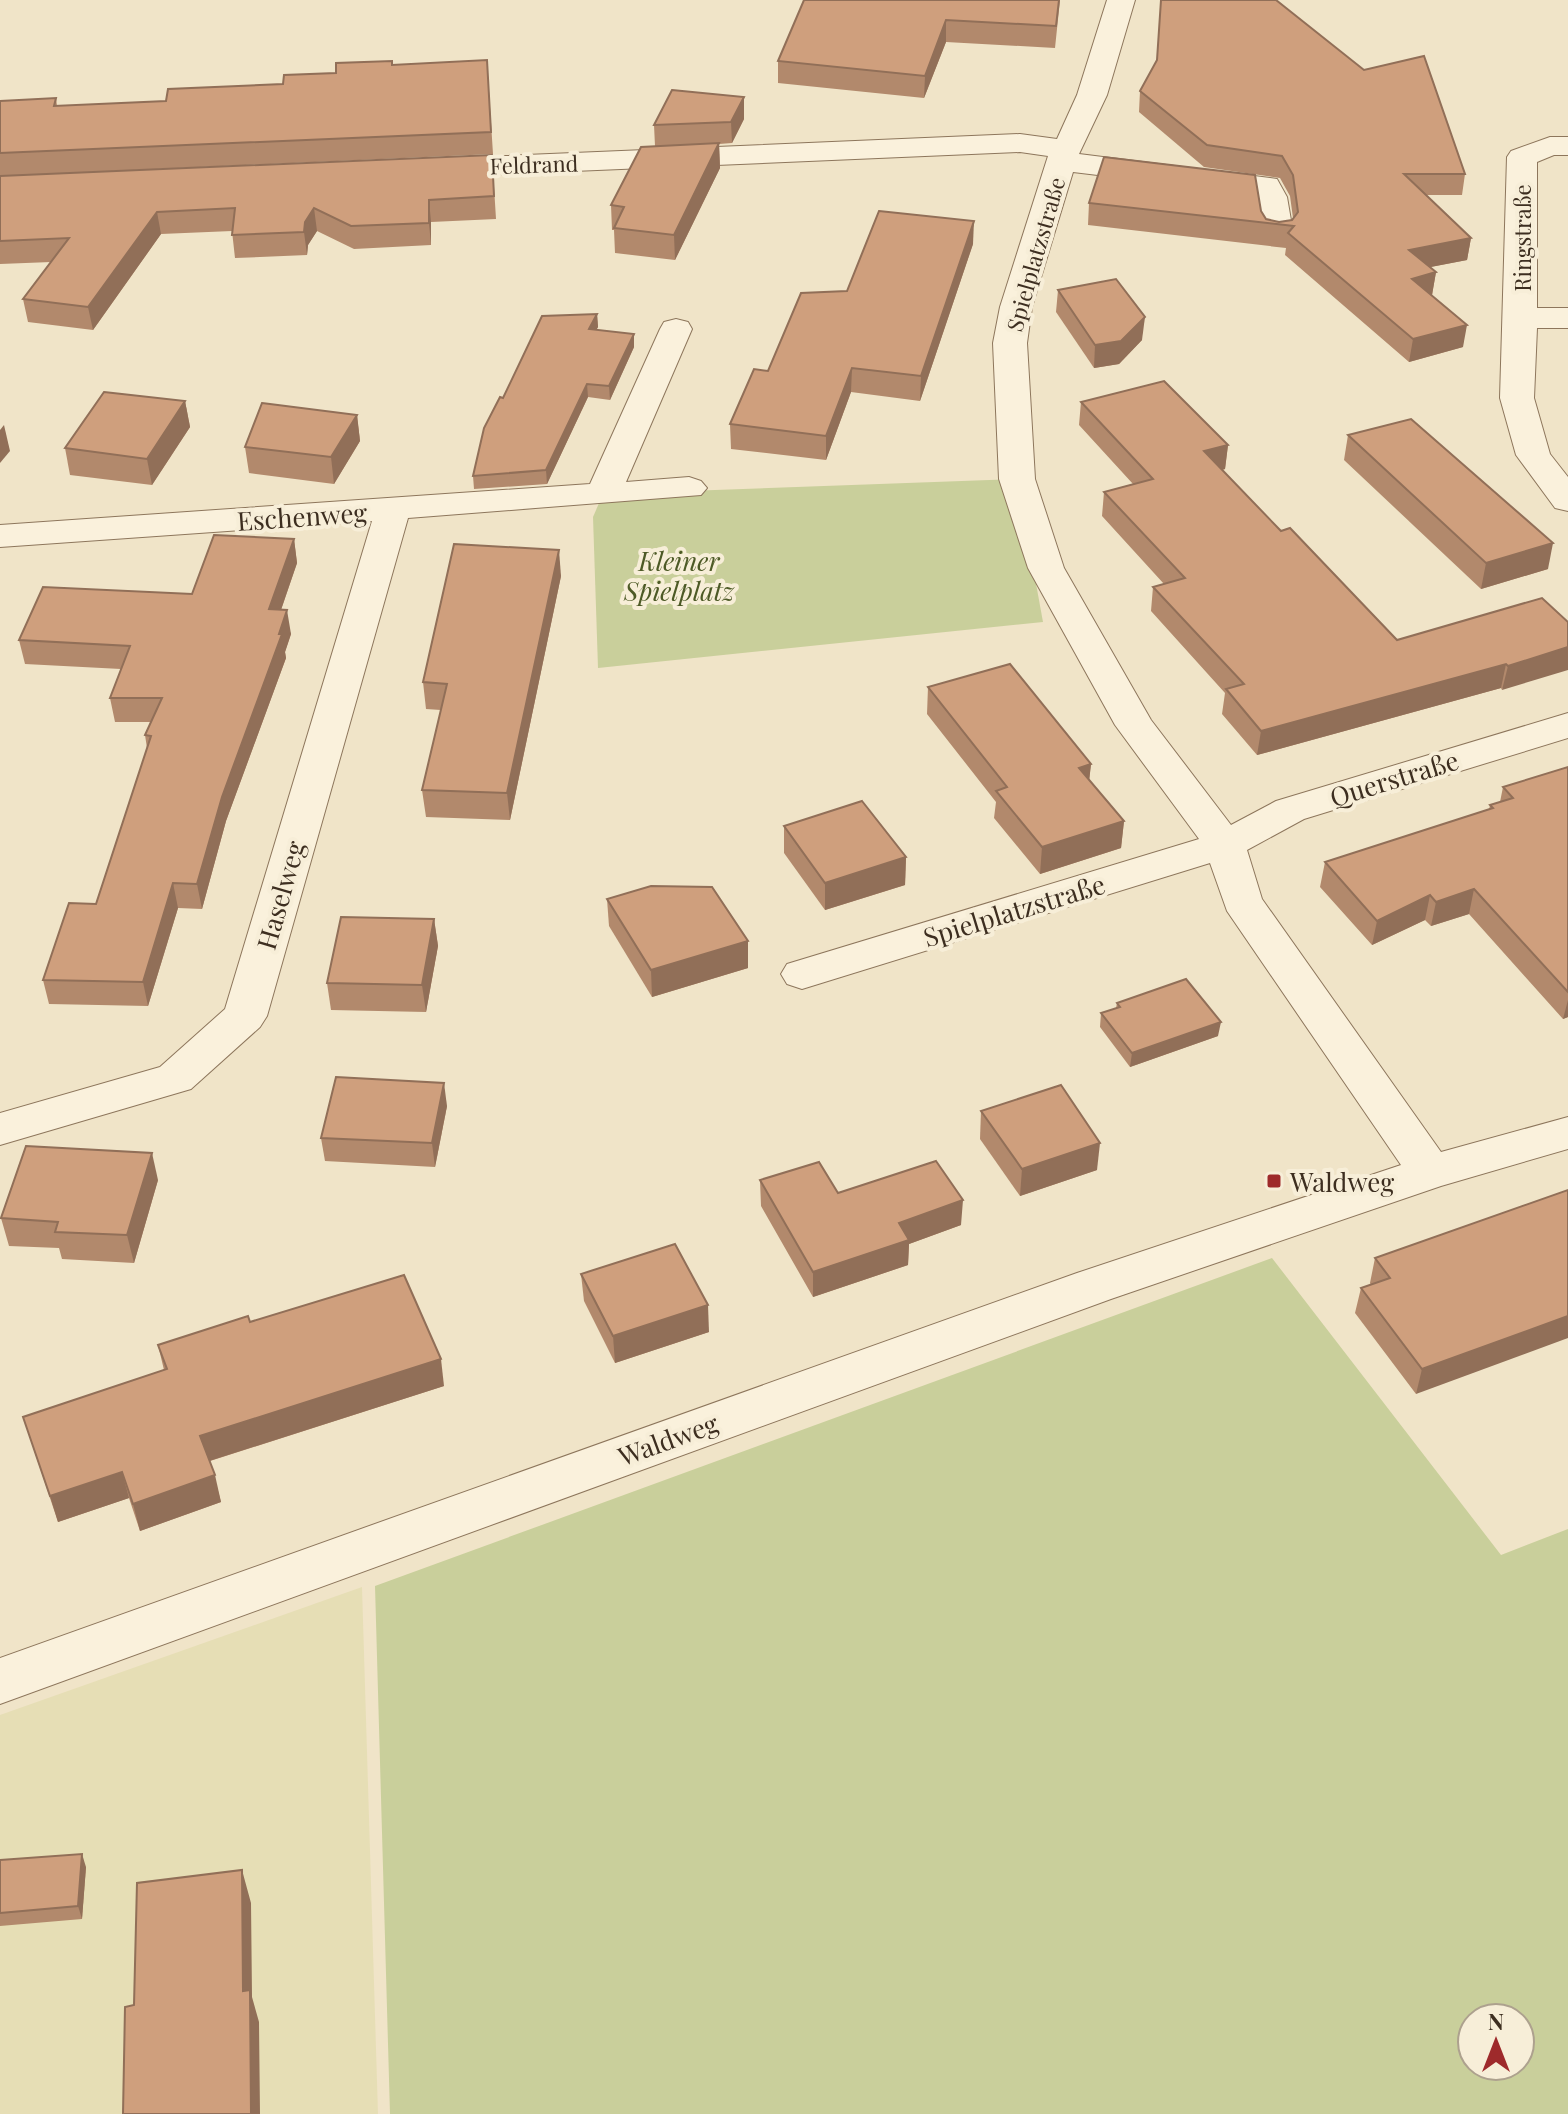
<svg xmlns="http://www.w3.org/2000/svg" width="1568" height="2114" viewBox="0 0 1568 2114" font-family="'Playfair Display',serif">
<rect width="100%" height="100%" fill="#f0e4c8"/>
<polygon fill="#e6deb5" points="362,1587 378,2114 0,2114 0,1715"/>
<g fill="#c9cf9b" fill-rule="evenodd">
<polygon points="1017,479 1043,622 598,668 593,517 603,494"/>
<path d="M1272,1258L1501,1555L1568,1529V2114H390L375,1586ZM1520,2018V2066H1472V2018Z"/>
</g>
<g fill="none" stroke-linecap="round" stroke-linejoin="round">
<defs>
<g id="minor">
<polygon points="1107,0 1135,0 1107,95 1079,154 1277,179 1287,197 1293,232 1288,239 1277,241 1266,239 1261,232 1255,194 1073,172 1032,307 1027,343 1035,479 1064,568 1151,720 1231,825 1276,801 1568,713 1568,738 1304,819 1247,850 1262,899 1441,1152 1568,1117 1568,1149 1441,1186 1111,1299 0,1704 0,1658 1077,1273 1401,1165 1227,911 1210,863 802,989 787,984 781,974 787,964 1199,839 1115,725 1028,568 999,479 993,343 1000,307 1048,156 1020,152 434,177 423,174 419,168 423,162 434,159 1020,134 1057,139 1077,95"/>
<polygon points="1550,137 1568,137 1568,155 1554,155 1537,162 1537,308 1568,308 1568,328 1537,328 1534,398 1550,454 1568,477 1568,511 1555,508 1516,455 1500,398 1507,157 1511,151"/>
<polygon points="676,319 688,322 692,329 626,482 689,477 701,481 707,488 701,495 408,518 267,1016 260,1027 191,1089 0,1145 0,1113 160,1067 225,1009 372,521 0,547 0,525 590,484 660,329 664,322"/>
</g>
</defs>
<use href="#minor" stroke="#8d765c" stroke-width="2"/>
<use href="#minor" fill="#faf1dc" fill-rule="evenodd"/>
</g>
<g fill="#b2896c">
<polygon points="804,0 1060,0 1055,48 946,42 924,98 778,83 778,61"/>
<polygon points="487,60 493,154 0,176 0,101 56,98 57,106 166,101 283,84 336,73 392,65"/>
<polygon points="1140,91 1465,174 1462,195 1426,195 1471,238 1467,260 1430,267 1436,272 1432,295 1431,295 1463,347 1409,362 1285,255 1286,248 1088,225 1089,203 1261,211 1266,219 1279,222 1292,220 1293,218 1290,196 1280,178 1204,167 1139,112"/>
<polygon points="744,97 744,119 732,143 719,144 720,168 675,260 615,253 614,230 612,230 611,205 655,146 654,125"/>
<polygon points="492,155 496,219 431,222 431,245 354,249 317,231 308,245 307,255 235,258 232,231 161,234 93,330 28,322 23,299 51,262 0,264 0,176"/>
<polygon points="973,244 920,401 851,392 826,460 731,449 730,424 768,371 847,291"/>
<polygon points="1058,290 1142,340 1119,364 1094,368 1056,312"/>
<polygon points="597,314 598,327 596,330 634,334 634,347 610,400 588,397 547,484 474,489 473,476 503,398"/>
<polygon points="185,401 190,427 152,485 70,475 65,448"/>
<polygon points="1081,402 1228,445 1225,469 1222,470 1281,531 1397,640 1542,598 1502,690 1501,688 1257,755 1222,714 1225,693 1151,611 1153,587 1164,584 1102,516 1104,492 1133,484 1079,425"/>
<polygon points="357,415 360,441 334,484 249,473 245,447"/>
<polygon points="1348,435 1548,569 1481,589 1344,460"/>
<polygon points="294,539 297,563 281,610 291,634 285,652 286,658 226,821 202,909 178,908 148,1006 49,1004 43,980 96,904 147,748 145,735 151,722 115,722 110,698 121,669 25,664 19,640 192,594"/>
<polygon points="561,576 510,820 426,817 422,790 441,710 426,709 423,682"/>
<polygon points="928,687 1091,764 1089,780 1124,821 1121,848 1040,874 994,818 996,802 927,714"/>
<polygon points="1568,767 1568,1017 1563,1019 1469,914 1431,926 1425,920 1372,945 1320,887 1325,862 1489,810 1490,805 1500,802 1503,787"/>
<polygon points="784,826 906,857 905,885 825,910 784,853"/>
<polygon points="607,899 748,941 748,968 652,997 609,926"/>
<polygon points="434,919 438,946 426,1012 331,1010 327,983"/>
<polygon points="1117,1003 1218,1036 1130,1067 1100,1027 1101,1013 1116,1008"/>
<polygon points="447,1106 435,1167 325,1161 321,1138"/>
<polygon points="981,1111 1097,1170 1020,1196 980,1139"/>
<polygon points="158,1180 134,1263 62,1259 59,1248 9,1246 1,1218"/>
<polygon points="760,1180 838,1193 961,1225 909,1244 908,1265 813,1297 761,1206"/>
<polygon points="1568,1190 1416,1394 1355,1313 1361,1288 1371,1285 1370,1283 1375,1258"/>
<polygon points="581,1274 709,1332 615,1363 584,1301"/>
<polygon points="250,1322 444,1386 210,1461 221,1502 140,1531 129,1498 58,1522 23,1417 164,1370 158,1345"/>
<polygon points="0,1860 86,1867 82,1919 0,1926"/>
</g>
<g fill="#916f58">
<polygon points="946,20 946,42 924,98 925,76"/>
<polygon points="744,97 744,119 732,143 731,122"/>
<polygon points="719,143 720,168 675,260 674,235"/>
<polygon points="429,200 431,222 431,245 429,223"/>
<polygon points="314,208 317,231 308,245 307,255 304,232 305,222"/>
<polygon points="157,212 161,234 93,330 88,307"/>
<polygon points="974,221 973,244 920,401 921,376"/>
<polygon points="1471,238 1467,260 1405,272 1409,250"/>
<polygon points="1436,272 1432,295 1408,301 1412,279"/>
<polygon points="597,314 598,327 590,342 589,329"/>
<polygon points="1145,317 1142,340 1119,364 1094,368 1095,345"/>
<polygon points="1467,325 1463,347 1409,362 1413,339"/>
<polygon points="634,334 634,347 610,400 609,386"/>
<polygon points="852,368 851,392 826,460 826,436"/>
<polygon points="587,384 588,397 547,484 546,470"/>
<polygon points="185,401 190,427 152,485 147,459"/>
<polygon points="357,415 360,441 334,484 331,457"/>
<polygon points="4,425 10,451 0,463 0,430"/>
<polygon points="1228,445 1225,469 1201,475 1204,451"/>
<polygon points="294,539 297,563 273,633 269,609"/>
<polygon points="1553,543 1548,569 1481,589 1486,563"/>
<polygon points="559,550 561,576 510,820 507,793"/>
<polygon points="287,610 291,634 285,652 286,658 226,821 202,909 197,884 222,797"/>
<polygon points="1568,647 1568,670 1502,690 1508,666"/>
<polygon points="1506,664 1501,688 1257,755 1261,731"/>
<polygon points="1091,764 1088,791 1079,768"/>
<polygon points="1124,821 1121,848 1040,874 1042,847"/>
<polygon points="906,857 905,885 825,910 825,883"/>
<polygon points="173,883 178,908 148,1006 143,982"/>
<polygon points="1474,889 1469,914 1431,926 1436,902"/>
<polygon points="1430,895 1425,920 1372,945 1377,921"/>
<polygon points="434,919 438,946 426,1012 422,985"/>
<polygon points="748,941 748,968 652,997 651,970"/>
<polygon points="1568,1000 1568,1017 1563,1019"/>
<polygon points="1221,1022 1218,1036 1130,1067 1132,1053"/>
<polygon points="444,1083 447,1106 435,1167 432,1143"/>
<polygon points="1100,1143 1097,1170 1020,1196 1022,1169"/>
<polygon points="152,1153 158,1180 134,1263 127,1235"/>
<polygon points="963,1200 961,1225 909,1244 908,1265 813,1297 813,1272 899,1223"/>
<polygon points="708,1305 709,1332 615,1363 613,1336"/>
<polygon points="1568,1316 1568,1338 1416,1394 1422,1369"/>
<polygon points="441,1359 444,1386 206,1462 200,1436"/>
<polygon points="122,1472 129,1498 58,1522 50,1496"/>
<polygon points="215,1475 221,1502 140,1531 133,1504"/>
<polygon points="82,1854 86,1867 82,1919 78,1906"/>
<polygon points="242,1870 251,1903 252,1997 259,2022 260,2114 251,2114 243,1991"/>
</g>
<g fill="#cf9f7d" stroke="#916f58" stroke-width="2">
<polygon points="804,0 1059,0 1056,26 946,20 925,76 778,61"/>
<polygon points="1161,0 1276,0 1364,70 1424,56 1465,174 1404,174 1471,238 1409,250 1436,272 1412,279 1467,325 1413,339 1288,233 1294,226 1089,203 1104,157 1255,175 1261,211 1266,219 1279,222 1292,220 1298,212 1293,175 1282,156 1207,145 1140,91 1157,60"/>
<polygon points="487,60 491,132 0,153 0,101 56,98 54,106 166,101 168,89 283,84 284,75 336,73 336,63 392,61 392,65"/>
<polygon points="672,90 744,97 731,122 654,125"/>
<polygon points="719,143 674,235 614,228 624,207 611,205 641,147"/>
<polygon points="492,155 494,196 429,200 429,223 351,226 314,208 305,222 304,232 232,235 235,208 157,212 88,307 23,299 69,238 0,241 0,176"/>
<polygon points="879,211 974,221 921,376 852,368 826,436 730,424 754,369 768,371 801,293 847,291"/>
<polygon points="1116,279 1145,317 1121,341 1095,345 1058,290"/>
<polygon points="597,314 589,329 634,334 609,386 587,384 546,470 473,476 484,428 500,397 503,398 542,316"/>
<polygon points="1164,381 1228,445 1204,451 1281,531 1290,528 1397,640 1542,598 1568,622 1568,647 1508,666 1506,664 1261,731 1226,689 1244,684 1153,587 1185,578 1104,492 1153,479 1081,402"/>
<polygon points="104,392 185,401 147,459 65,448"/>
<polygon points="262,403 357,415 331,457 245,447"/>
<polygon points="1411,419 1553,543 1486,563 1348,435"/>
<polygon points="214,535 294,539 269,609 287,610 279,634 282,634 222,797 197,884 173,883 143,982 43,980 69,903 96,904 151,736 145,735 162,698 110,698 130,646 19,640 43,587 192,594"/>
<polygon points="454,544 559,550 507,793 422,790 447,684 423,682"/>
<polygon points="1010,664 1091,764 1079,768 1124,821 1042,847 996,791 1007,787 928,687"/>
<polygon points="1568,767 1568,992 1474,889 1436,902 1430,895 1377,921 1325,862 1493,808 1490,805 1513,798 1503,787"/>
<polygon points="862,801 906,857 825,883 784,826"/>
<polygon points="651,886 712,887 748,941 651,970 607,899"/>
<polygon points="341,917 434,919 422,985 327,983"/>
<polygon points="1186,979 1221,1022 1132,1053 1101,1013 1120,1007 1117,1003"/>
<polygon points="336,1077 444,1083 432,1143 321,1138"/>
<polygon points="1061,1085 1100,1143 1022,1169 981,1111"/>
<polygon points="26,1146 152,1153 127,1235 55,1232 58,1222 1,1218"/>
<polygon points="936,1161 963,1200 899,1223 909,1240 813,1272 760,1180 819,1162 838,1193"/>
<polygon points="1568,1190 1568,1316 1422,1369 1361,1288 1390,1278 1375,1258"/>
<polygon points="675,1244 708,1305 613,1336 581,1274"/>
<polygon points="404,1275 441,1359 200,1436 215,1475 133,1504 122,1472 50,1496 23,1417 167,1369 158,1345 248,1316 250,1322"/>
<polygon points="82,1854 78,1906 0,1913 0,1860"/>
<polygon points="242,1870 243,1991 250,1990 251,2114 123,2114 125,2007 134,2005 137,1883"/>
</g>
<rect fill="#9e2a2b" stroke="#f7eed8" stroke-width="3" x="1266" y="1173" width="16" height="16" rx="4"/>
<g text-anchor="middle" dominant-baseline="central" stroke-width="8" stroke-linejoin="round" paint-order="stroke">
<g font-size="22" fill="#3d2e20" stroke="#f7eed8">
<text transform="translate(534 164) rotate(-2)">Feldrand</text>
<text transform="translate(1522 238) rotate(-90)">Ringstraße</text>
<text transform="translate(1035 254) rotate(-74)">Spielplatzstraße</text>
</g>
<g font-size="26" fill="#3d2e20" stroke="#f7eed8">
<text transform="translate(302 516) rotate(-4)">Eschenweg</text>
<text transform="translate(1394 778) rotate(-17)">Querstraße</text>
<text transform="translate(280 895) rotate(-74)">Haselweg</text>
<text transform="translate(1014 910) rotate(-17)">Spielplatzstraße</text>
<text transform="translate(668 1439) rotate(-20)">Waldweg</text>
</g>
<g font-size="26" font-style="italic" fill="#4d5a26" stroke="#f7eed8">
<text x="679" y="560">Kleiner<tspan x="679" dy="30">Spielplatz</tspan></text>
</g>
<g font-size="26" fill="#3d2e20" stroke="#f7eed8" text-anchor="start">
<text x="1290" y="1181">Waldweg</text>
</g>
</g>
<g transform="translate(1496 2042)"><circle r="38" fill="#f7eed8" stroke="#ada18e" stroke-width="2"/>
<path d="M0-6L14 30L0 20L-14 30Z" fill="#9e2a2b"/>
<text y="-12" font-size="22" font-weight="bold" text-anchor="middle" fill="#3d2e20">N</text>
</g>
</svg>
